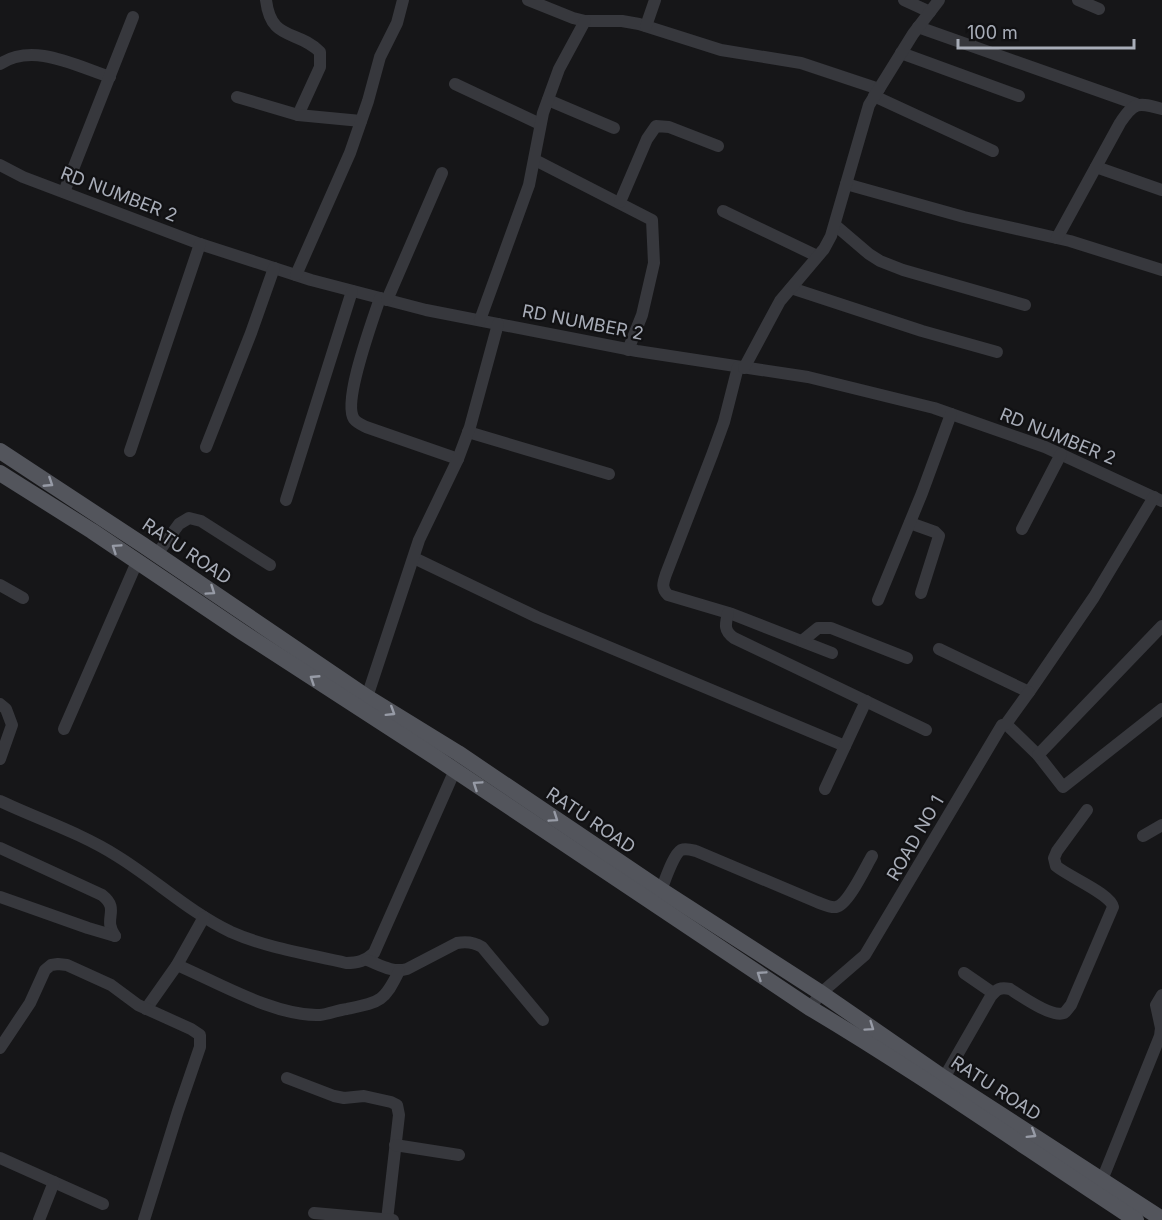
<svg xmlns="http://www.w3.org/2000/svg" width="1162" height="1220" viewBox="0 0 1162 1220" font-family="Inter,sans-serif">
<rect width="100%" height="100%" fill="#161618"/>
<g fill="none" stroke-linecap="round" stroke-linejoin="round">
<g stroke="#37383d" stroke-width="12">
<path d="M266,0C271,42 297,29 320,52V67L298,115"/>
<polyline points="528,0 573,18 585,21 622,21 639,24 721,50 801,63 879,89"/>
<polyline points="904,0 930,12"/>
<polyline points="1078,0 1099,9"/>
<polyline points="646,26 655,0"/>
<polyline points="918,27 1136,104"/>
<polyline points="901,53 1019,96"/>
<path d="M0,64C33,42 76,66 110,77"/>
<polyline points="455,84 540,124"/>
<polyline points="874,96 993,151"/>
<polyline points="237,97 298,115 361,121"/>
<polyline points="548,100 614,128"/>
<polyline points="535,160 652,220 654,263 642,315 628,350"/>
<polyline points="0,165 23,177 200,244 311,280 426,310 637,351 808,377 934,408 1045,447 1162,501"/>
<polyline points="1096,167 1162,190"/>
<polyline points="846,184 964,217 1070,241 1162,270"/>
<polyline points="64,192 133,17"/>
<polyline points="620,202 647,139 656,126 669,127 718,146"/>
<polyline points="723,211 817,256"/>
<polyline points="835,225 869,254 880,261 903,270 1025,305"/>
<path d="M1057,238L1120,123C1134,102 1138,102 1162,109"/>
<polyline points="296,275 350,153 368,101 380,57 397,23 403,0"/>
<polyline points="791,288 922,331 997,352"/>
<path d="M380,298C373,320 342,402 354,419C357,423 362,425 366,427L458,459"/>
<polyline points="387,300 442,173"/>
<polyline points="480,320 529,185 543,113 559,69 585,21"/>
<path d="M738,367L724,422L712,455L666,574C663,583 661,588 668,595L732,614L832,653"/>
<polyline points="744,368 780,301 824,249 831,236 869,105 913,34 939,0"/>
<polyline points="468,432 609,474"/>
<polyline points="206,447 251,333 274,268"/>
<polyline points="130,451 200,244"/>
<polyline points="286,500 352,291"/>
<polyline points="910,523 935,532 939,536 921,593"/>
<polyline points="1022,529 1061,454"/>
<polyline points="157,554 179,524 189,518 201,521 270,565"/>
<polyline points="414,558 537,617 845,746"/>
<polyline points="0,585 23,598"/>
<polyline points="878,600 922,493 951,414"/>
<path d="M728,613C725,625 724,631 734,638L926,730"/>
<polyline points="802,641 818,628 831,628 907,658"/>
<polyline points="939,649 1029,692 1094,597 1154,497"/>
<polyline points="367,697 419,540 458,459 470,427 498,324"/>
<polyline points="0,704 6,709 12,725 0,759"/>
<polyline points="1006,724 1038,755 1063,787 1162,709"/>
<polyline points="64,729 137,562"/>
<polyline points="1038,755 1162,626"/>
<polyline points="825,789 866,701"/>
<path d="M0,801C38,819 81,833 117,856C156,880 189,912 231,932C267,948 308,954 346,963C358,963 365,961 374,953L455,770"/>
<polyline points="1143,836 1162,825"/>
<path d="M0,848L102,895C121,910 102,918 115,936"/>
<path d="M661,890C665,881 673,855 681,850C686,848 692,850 696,851L817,902C823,904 830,908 836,907C848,905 865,868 872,856"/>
<polyline points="0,897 88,928 115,936"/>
<path d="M367,960C380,965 392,973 407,969L457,943C467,941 474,942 482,947L543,1020"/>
<path d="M177,965C217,982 276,1017 320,1015C329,1014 338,1010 347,1009C380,1002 384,1002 399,971"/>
<polyline points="964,973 993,993"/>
<polyline points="810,1008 821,993 865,955 1002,725 1006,724 1029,692"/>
<polyline points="146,1009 177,965 204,917"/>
<polyline points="0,1048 30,1003 45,970 51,965 58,964 67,965 111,985 138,1005 191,1029 200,1035 200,1047 178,1111 144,1220"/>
<polyline points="287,1078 334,1096 344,1098 364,1096 391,1102 397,1105 399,1115 387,1220"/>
<path d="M944,1078L991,996C997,989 1000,987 1010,989C1021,996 1052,1018 1064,1013C1067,1011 1068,1008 1071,1005L1113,907C1111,894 1069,877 1056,866L1054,858L1057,851L1087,810"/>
<polyline points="395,1145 459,1155"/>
<polyline points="0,1158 103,1204"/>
<polyline points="1102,1180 1160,1036 1161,1028 1156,1005 1162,995"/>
<polyline points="314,1213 393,1220"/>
<polyline points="39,1220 54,1182"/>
</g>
<g stroke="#53555c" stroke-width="16">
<polyline points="0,451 143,545 367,697 458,753 661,890 821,993 944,1078 1162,1219"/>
<path d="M0,473L92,531L242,632L435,757L810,1008C921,1074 1027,1149 1136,1220"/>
</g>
</g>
<defs><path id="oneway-chevron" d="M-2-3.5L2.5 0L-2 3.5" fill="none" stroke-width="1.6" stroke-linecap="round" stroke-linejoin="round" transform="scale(1.5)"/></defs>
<g stroke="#979ba6">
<use href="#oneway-chevron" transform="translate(49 483) rotate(33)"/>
<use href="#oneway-chevron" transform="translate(116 548) rotate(-146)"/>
<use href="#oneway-chevron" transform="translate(211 591) rotate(34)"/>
<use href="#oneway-chevron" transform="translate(314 679) rotate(-147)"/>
<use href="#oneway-chevron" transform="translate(391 712) rotate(32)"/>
<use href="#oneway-chevron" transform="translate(477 785) rotate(-146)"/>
<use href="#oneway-chevron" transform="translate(554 818) rotate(34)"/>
<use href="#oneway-chevron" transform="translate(761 975) rotate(-146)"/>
<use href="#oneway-chevron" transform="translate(870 1027) rotate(35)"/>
<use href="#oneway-chevron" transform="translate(1032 1134) rotate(32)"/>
</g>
<g text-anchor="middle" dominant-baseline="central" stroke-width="4.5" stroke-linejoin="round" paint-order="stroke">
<g font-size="18" fill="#a8adb8" stroke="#111113">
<text transform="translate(119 194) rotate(21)">RD NUMBER 2</text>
<text transform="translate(583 322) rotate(11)">RD NUMBER 2</text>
<text transform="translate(1058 436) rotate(22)">RD NUMBER 2</text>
<text transform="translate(187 551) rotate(34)">RATU ROAD</text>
<text transform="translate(591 820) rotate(34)">RATU ROAD</text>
<text transform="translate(915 838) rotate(-60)">ROAD NO 1</text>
<text transform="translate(996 1088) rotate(33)">RATU ROAD</text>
</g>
</g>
<path d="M958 39v9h176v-9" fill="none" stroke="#a8adb8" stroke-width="3"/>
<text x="967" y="39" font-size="18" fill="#a8adb8" stroke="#111113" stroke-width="4.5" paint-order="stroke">100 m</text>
</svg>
